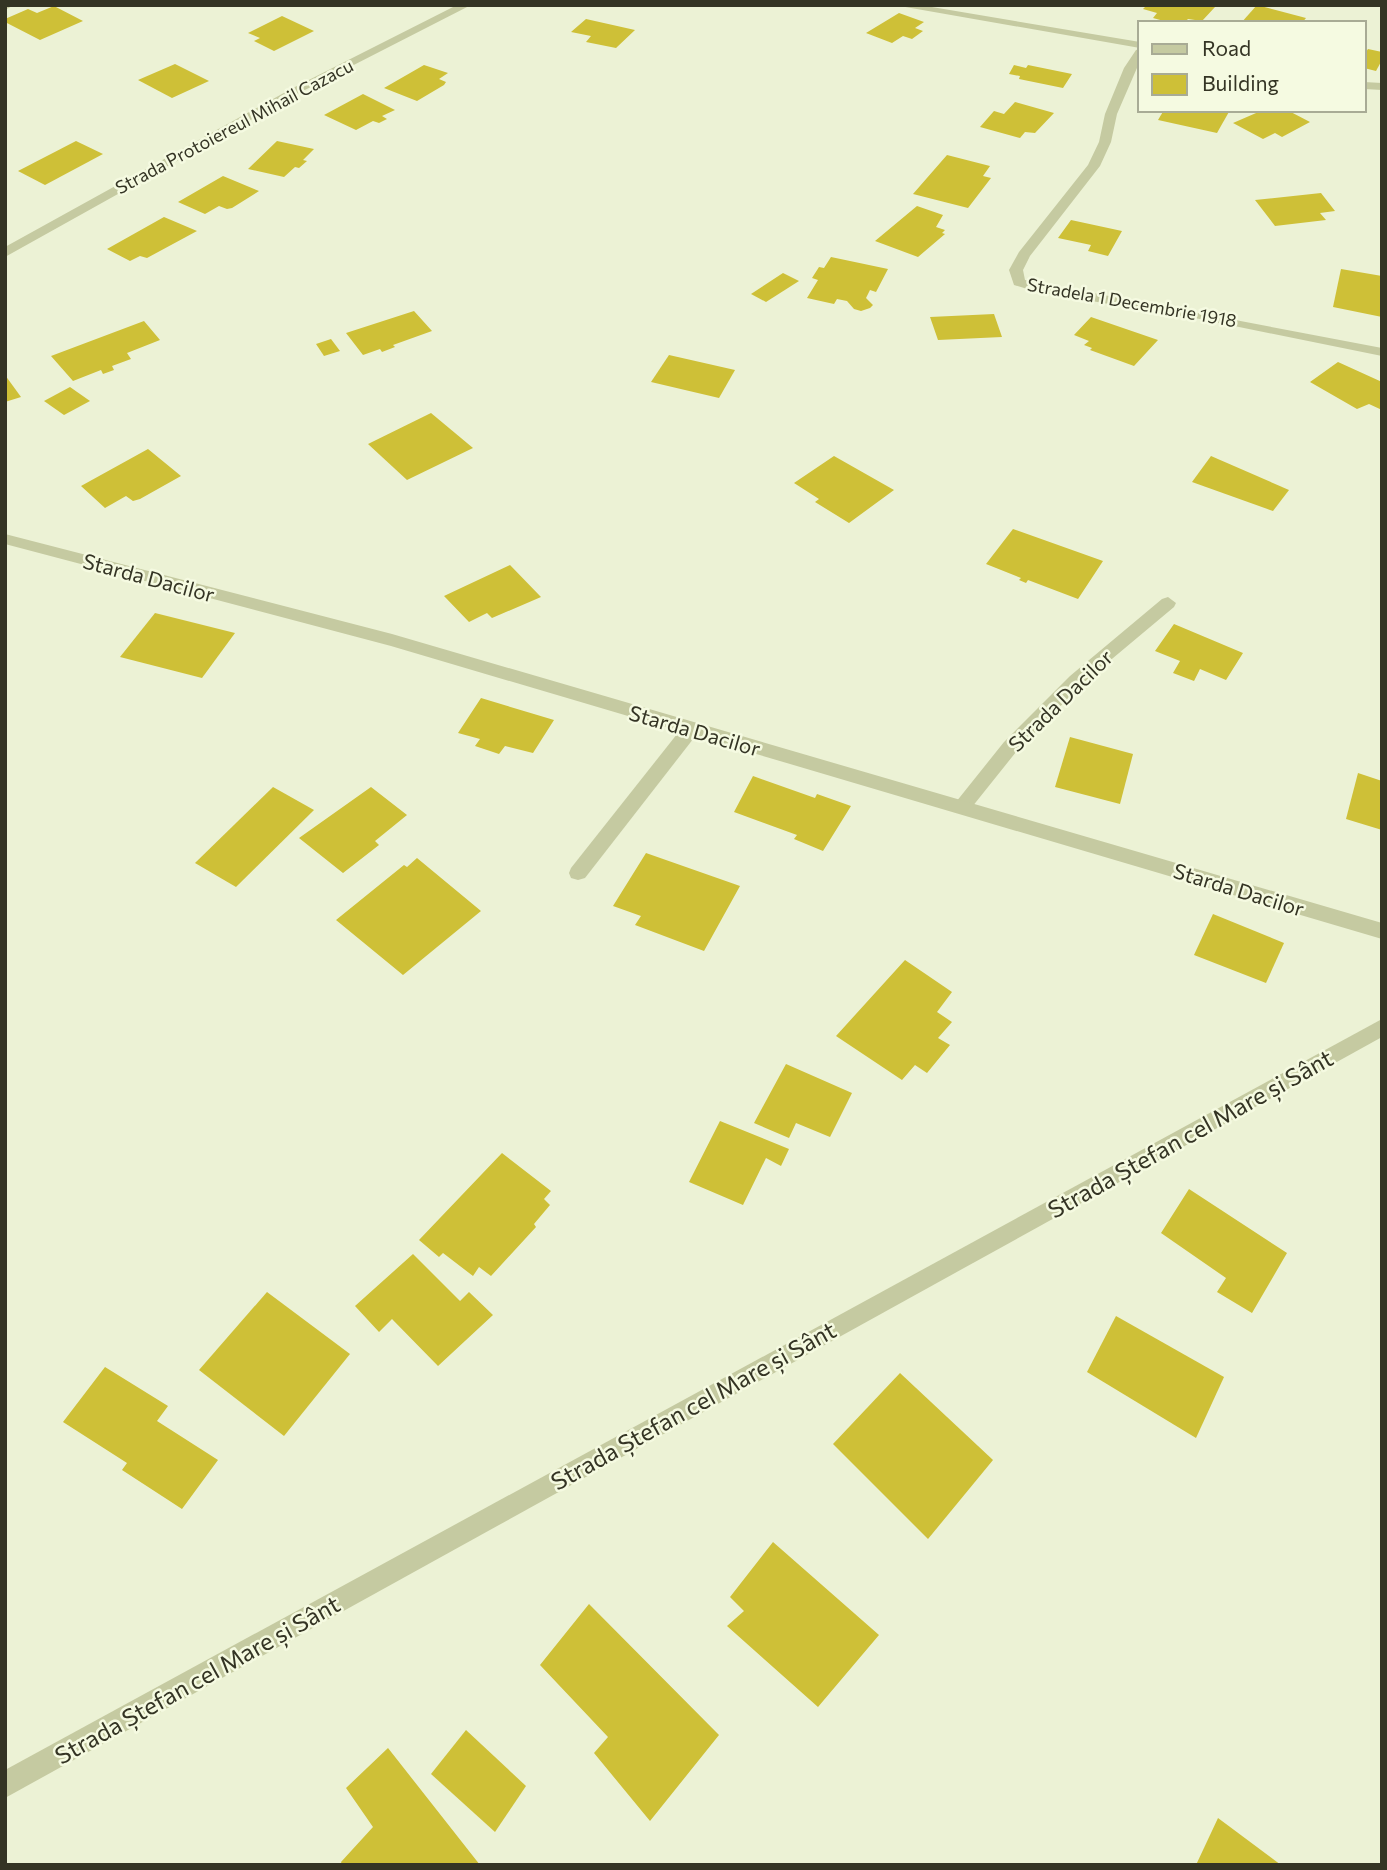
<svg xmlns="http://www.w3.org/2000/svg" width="1387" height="1870" viewBox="0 0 1387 1870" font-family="Commissioner,sans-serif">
<rect width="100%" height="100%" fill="#ecf2d5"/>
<g fill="#cec037">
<polygon points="1147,5 1210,5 1215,7 1202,21 1188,19 1184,23 1171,23 1153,18 1157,13 1143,9"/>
<polygon points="1257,5 1306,18 1302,23 1241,23"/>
<polygon points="54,6 83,21 40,40 5,22 5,19 28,9 37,13"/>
<polygon points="899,13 924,22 915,28 923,31 912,39 903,36 892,43 866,33"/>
<polygon points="282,16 314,31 274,51 254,41 260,38 248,33"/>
<polygon points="586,19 635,30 616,48 586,42 591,36 571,32"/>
<polygon points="1368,49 1382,52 1382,60 1376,71 1364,68 1364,55"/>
<polygon points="175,64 209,81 172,98 138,80"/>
<polygon points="424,65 448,73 439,79 446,82 444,85 417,101 384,88"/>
<polygon points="1014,65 1026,68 1028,65 1072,74 1063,88 1019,79 1020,76 1009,74"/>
<polygon points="363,94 395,110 382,116 387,119 379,123 373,121 356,130 324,115"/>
<polygon points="1015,102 1054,113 1035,133 1025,132 1020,138 980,127 994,111 1004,114"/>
<polygon points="1164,110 1230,110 1217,133 1158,120"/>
<polygon points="1263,110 1287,110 1310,122 1282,137 1275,133 1263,139 1233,123"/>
<polygon points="76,141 103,154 45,185 18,171"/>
<polygon points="277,141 314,149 303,160 307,161 299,168 295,167 284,177 248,169"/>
<polygon points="947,155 990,166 983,176 991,178 968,208 913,194"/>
<polygon points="223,176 259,191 232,208 227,209 219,206 205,214 178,202"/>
<polygon points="1321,193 1335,211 1320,213 1326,220 1275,226 1255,200"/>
<polygon points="917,206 943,215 936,227 945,230 942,233 945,234 918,257 875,241"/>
<polygon points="164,217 197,231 147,258 140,256 130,261 107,249"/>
<polygon points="1071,220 1122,231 1108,256 1088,251 1091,245 1058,238"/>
<polygon points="831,257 888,269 876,292 870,290 866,298 873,305 870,308 861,311 854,309 847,301 837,299 834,304 807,298 818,280 812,278 819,267 824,268"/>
<polygon points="1341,269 1382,276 1382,317 1333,307"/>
<polygon points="783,273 799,281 766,302 751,294"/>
<polygon points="414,311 432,331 393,345 395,347 382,352 380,349 363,355 346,333"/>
<polygon points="994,314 1002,337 938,340 930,317"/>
<polygon points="1091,317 1158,340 1134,366 1090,350 1092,348 1084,345 1089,341 1074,335"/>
<polygon points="144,321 160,340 127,353 131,359 112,366 114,370 103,374 101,370 73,381 51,356"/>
<polygon points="331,339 340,351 324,356 316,344"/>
<polygon points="669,355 735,370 719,398 651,382"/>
<polygon points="1338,362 1382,382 1382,410 1369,404 1357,409 1310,382"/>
<polygon points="5,375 21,397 5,402"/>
<polygon points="70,387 90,401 64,415 44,401"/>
<polygon points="431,413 473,448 407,480 368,444"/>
<polygon points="148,449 181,476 140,499 133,501 126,496 105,508 81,486"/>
<polygon points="834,456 894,490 849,523 815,502 819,499 794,483"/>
<polygon points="1211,456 1289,490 1273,511 1192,482"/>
<polygon points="1013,529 1103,561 1078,599 1028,580 1026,583 1019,580 1021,578 986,564"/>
<polygon points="510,565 541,597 492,618 487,613 469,622 444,596"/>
<polygon points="155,613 235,633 202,678 120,657"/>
<polygon points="1174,624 1243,653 1226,680 1200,669 1194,681 1173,673 1180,661 1155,651"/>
<polygon points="481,698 554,720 533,753 505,746 499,754 475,746 480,739 458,733"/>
<polygon points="1070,737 1133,754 1120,804 1055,787"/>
<polygon points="1358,773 1382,781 1382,830 1346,819"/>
<polygon points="753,776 815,798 817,794 851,806 823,851 794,839 797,835 734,812"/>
<polygon points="273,787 314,810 236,887 195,863"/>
<polygon points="371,787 407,815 375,841 379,845 343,873 299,838"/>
<polygon points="646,853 740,886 704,951 635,925 641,916 613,906"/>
<polygon points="417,858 481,911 403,975 336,920 404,865 407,867"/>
<polygon points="1213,914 1284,943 1266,983 1194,955"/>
<polygon points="905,960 952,992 937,1012 952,1022 938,1038 950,1045 927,1073 915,1065 902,1080 836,1036"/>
<polygon points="786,1064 852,1093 830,1137 796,1123 789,1138 754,1123"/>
<polygon points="720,1121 789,1149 781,1166 766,1158 743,1205 689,1182"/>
<polygon points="502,1153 551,1191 544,1199 550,1205 534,1224 536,1227 491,1276 479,1267 473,1276 443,1253 439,1257 419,1240"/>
<polygon points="1189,1189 1287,1253 1252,1313 1217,1292 1226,1278 1161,1233"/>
<polygon points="413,1254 460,1301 469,1292 493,1315 438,1366 392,1319 379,1332 355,1306"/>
<polygon points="267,1292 350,1354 284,1436 199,1370"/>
<polygon points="1116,1316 1224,1377 1196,1438 1087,1372"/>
<polygon points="105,1367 168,1406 157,1421 218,1460 182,1509 122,1470 127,1463 63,1422"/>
<polygon points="900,1373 993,1460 928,1539 833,1444"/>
<polygon points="773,1542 879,1635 818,1707 727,1626 744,1611 730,1597"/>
<polygon points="589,1604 719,1735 650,1821 594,1753 608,1737 540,1665"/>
<polygon points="466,1730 526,1786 495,1832 431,1774"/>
<polygon points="388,1748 480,1865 342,1865 341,1862 373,1827 346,1788"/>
<polygon points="1218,1818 1281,1865 1196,1865"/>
</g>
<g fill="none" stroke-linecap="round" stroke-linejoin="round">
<g fill="#c5caa1" fill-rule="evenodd">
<polygon points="1168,597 1176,603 1174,607 1082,684 1016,752 968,812 956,812 953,807 956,802 1004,742 1070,676 1162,599"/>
<polygon points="691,723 697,724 700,729 697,734 585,878 578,880 571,878 569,873 571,868 685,724"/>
</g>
<g fill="#c5caa1" fill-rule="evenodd">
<polygon points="5,5 14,5 5,10"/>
<polygon points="457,5 471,5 299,93 5,257 5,247 291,89"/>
<polygon points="894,5 920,5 1140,42 1140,48"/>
<polygon points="1140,49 1140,61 1117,114 1111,142 1100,166 1030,256 1023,270 1025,280 1382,348 1382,356 1200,319 1037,292 1014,285 1009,270 1019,252 1088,165 1099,142 1105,114 1124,68 1136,50"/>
<polygon points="1364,82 1382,83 1382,90 1364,89"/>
<polygon points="5,534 392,634 1382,923 1382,939 391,646 5,544"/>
</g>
<polygon fill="#c5caa1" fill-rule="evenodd" points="1382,1019 1382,1037 5,1798 5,1770"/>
</g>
<g text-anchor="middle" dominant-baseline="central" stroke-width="5" stroke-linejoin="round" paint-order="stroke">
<g font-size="18" fill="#343424" stroke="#f5fae1">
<text transform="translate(234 126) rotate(-28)">Strada Protoiereul Mihail Cazacu</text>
<text transform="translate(1132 302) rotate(10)">Stradela 1 Decembrie 1918</text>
</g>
<g font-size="21" fill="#343424" stroke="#f5fae1">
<text transform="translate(149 577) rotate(15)">Starda Dacilor</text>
<text transform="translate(1060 700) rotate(-44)">Strada Dacilor</text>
<text transform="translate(695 730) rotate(16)">Starda Dacilor</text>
<text transform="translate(1239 889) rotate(17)">Starda Dacilor</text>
</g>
<g font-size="24" fill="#343424" stroke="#f5fae1">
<text transform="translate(1190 1133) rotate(-29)">Strada Ștefan cel Mare și Sânt</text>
<text transform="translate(693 1405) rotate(-29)">Strada Ștefan cel Mare și Sânt</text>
<text transform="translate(197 1679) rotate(-29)">Strada Ștefan cel Mare și Sânt</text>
</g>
</g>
<rect width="1387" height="1870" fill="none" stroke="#343424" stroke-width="14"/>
<rect x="1138" y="21" width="228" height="91" fill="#f5fae1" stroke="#a8ab95" stroke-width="2"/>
<rect x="1152" y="44" width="35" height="10" fill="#c5caa1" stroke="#a8ab95" stroke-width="2"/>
<text x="1202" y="56" font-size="21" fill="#343424">Road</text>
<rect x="1152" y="74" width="35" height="21" fill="#cec037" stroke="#a8ab95" stroke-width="2"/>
<text x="1202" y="91" font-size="21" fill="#343424">Building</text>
</svg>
